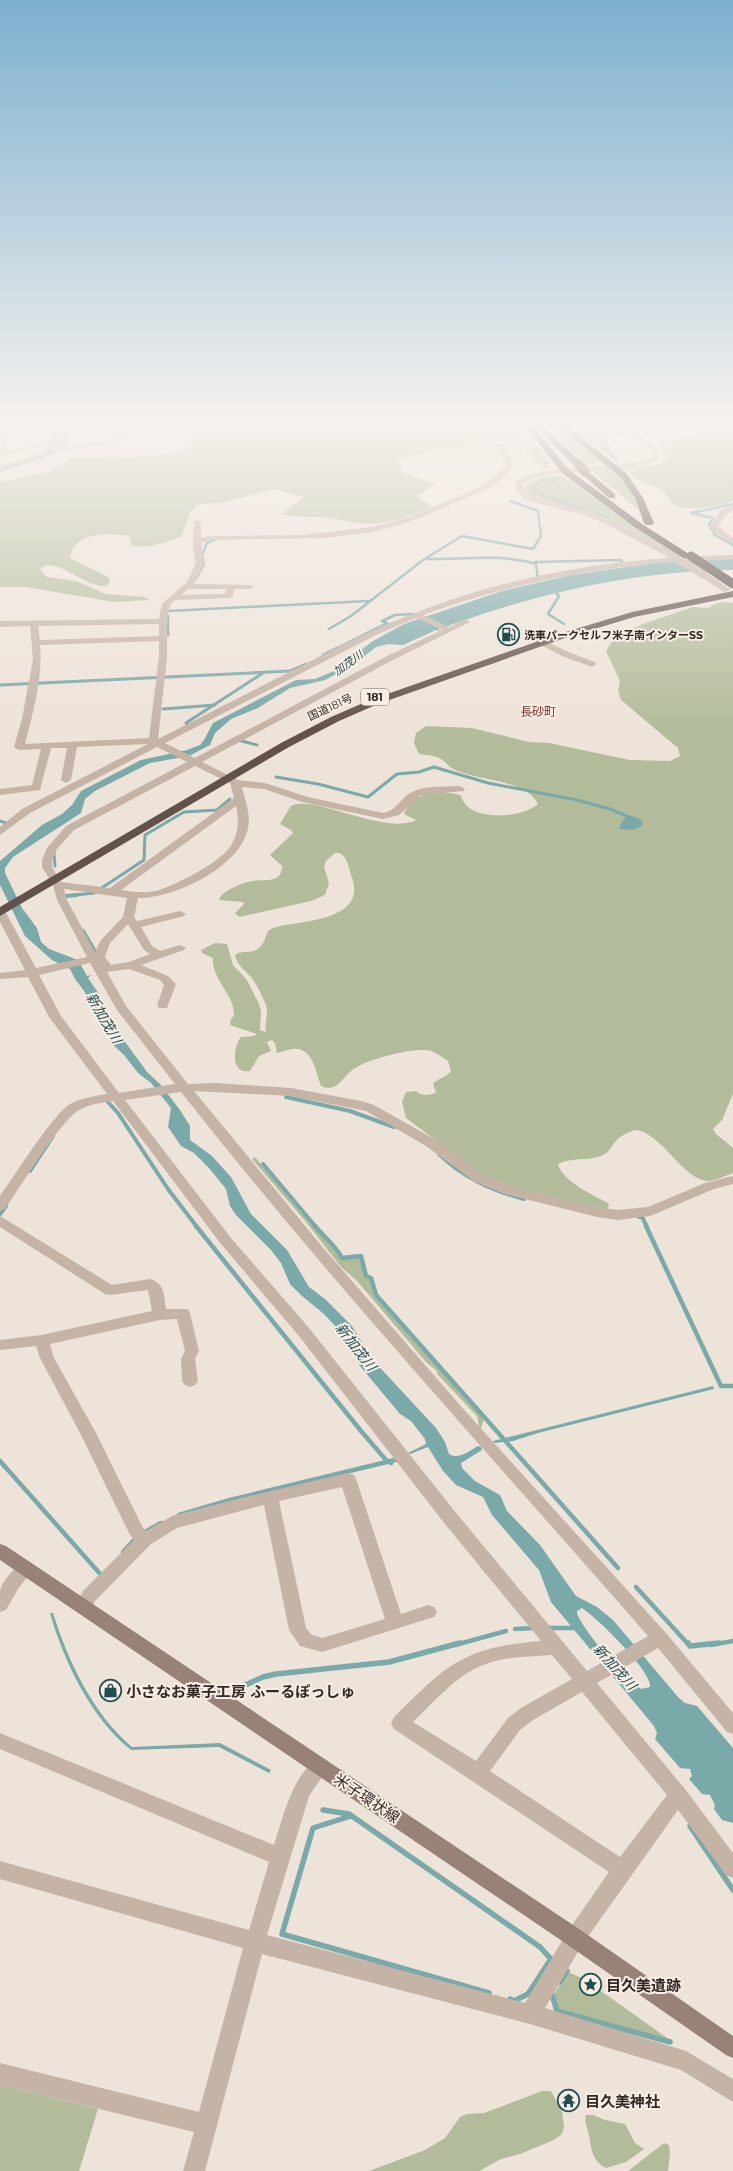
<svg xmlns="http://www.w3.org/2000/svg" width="733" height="2171" viewBox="0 0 733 2171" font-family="Montserrat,'Noto Sans JP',sans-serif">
<rect width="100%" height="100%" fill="#eee3d9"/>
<g fill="#b2bc9a">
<path d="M197,426H516L522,439L486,443L459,450L438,448L397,461L404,473L435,484L416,496L432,507C408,517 384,526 357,523C348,522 340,519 331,518C314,516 298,518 281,514L304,497L273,489L225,502L197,505L190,513L181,537C166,542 145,550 131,545L129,536C107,533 75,531 70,558L108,577L110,581L107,586C86,590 56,554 40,569L47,577L76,581L106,594L145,597L150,600L114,602L26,587H0V482L47,472L72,458L139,457L167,454L184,449L194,441Z"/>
<polygon points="547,426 559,426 602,460 595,464 586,465"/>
<path d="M733,430V501C721,506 687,512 675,505C669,501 666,491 659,489C648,483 638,482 629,472C641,465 656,468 667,459V456L658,445L660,443Z"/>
<polygon points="609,435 607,442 612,452 619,457 617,460 610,457 585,437"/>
<polygon points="534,442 549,463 549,467 544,469 521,444"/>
<path d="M607,471C624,475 634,495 639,510L593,472Z"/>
<path d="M544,476H559L570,480L642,532L684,558H680C649,540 618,519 582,510C568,506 532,502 525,488L527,483Z"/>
<path d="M722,602L733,603V1094L722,1120L713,1129L716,1134L733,1148V1173C725,1176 715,1181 707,1181C682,1179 660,1130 634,1130C630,1132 624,1134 620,1137C612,1143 611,1152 601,1156C587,1161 572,1157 558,1164C562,1181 593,1195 608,1203L609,1206L607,1209L601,1210L499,1184L486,1178L406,1118L402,1102L406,1092L416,1091C421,1096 430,1096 436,1092L433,1084C438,1078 446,1078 451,1071L448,1061C443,1058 437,1053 431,1051C416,1046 369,1059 355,1068C343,1075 338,1094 321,1086C316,1073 313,1046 292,1049C287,1050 282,1052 277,1053L275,1043L272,1040L267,1042L271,1051L259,1056L250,1071C230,1075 233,1047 241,1037L254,1036L257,1034L230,1025L231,1019L234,1016C235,994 211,979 213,958L202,953L201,950L215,943L227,944L233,965L247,980L259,1004L261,1011L260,1030L266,1032C264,1022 269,1015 266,1005C262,996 257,985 251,977C244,969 237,965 235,955C240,952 242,952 247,952C261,952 264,942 268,931L273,928C300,920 370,922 351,875C349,868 347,856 339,853H335L326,861L324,867L329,883L325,895L311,901L239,917L235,913L244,904L243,902L219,900C221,891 242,883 252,881C264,879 282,884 282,866L270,855L293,833L291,830L280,824L291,806C312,794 386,836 416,820L404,814C413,791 439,790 460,795C462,798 464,803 466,805C480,821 524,817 538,804C526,779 476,781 453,769C449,767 446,762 441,759C435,755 426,755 419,754L414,743L416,733L426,726L472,728L529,742L549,743L630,760L670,761L680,756L678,748L621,700L618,690L620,681L606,651L615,637L643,624L693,607L709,608L712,605Z"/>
<polygon points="255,1157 329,1243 336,1248 341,1258 360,1257 365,1276 370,1279 374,1296 482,1414 484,1419 480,1431 477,1416 437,1374 437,1371 426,1362 357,1281 341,1267 306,1222 252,1159"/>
<polygon points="568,1972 584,1979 670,2040 557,2009 552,1997"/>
<polygon points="0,2085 98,2109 79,2171 0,2171"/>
<polygon points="542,2091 551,2091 562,2112 564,2127 562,2134 554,2140 520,2154 501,2159 479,2171 369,2171 425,2150 445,2138 460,2117 467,2114 484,2113"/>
<path d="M586,2115H593L605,2120L625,2124L635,2143L644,2149L626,2162L606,2168C590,2160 592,2146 588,2132C587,2126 584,2121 586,2115Z"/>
<polygon points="664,2143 669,2145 670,2153 668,2171 628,2171"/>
</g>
<g fill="#7aa9a9" fill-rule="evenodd">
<path d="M58,426H66C65,440 65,448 51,456L0,472V468L49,451L55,441Z"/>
<path d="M733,559V570C633,571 535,594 442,628L438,629L440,632L436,630L403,645L388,644L376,647L352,666L325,680L290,688L258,708L231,719L215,733L210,745L189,756L150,763L95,791L85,799L81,813L13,857L5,868V873L22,908L37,928L41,942L49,949L78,960L87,976L91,975L88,978L99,994L107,1017L116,1027L118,1032L147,1072L161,1085L180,1110L190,1126V1140L212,1156L231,1177L251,1214L287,1250L309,1287L325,1299L352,1326L371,1358L436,1428L445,1442L449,1454C459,1460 469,1451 478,1446L481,1447L482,1450L461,1463L462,1468L475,1481L500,1495L507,1511L540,1545L576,1596L597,1607L613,1620L678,1697L685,1703L697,1706L733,1748V1823L722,1820L714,1809L715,1805L710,1795L702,1794L689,1779L692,1776L690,1769L680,1768L655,1739L657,1733L654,1726L551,1602L539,1570L492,1515L483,1497L456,1485L443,1471L428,1447L410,1454L408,1453L426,1444L425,1439L411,1421L400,1414L360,1366L345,1337L337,1328L324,1314L302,1296L290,1284L281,1263L271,1250L236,1215L230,1206L226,1189L209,1168L194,1153L181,1146L168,1127L171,1108L151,1083L138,1073L124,1055L109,1041V1036L106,1026L99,1022L89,1006L85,992L75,979L70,969L52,960L25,936L0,885V861L42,825L62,814L72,805L81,791L141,760L187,750L200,745L204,740L213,723L296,680L315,679L334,671L373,641L404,624L502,591L571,575L668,561ZM582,1608C596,1617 653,1672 650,1687L641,1689C619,1670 590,1640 577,1614V1611Z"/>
<polygon points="629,815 642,820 642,826 633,830 619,829 622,821"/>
<polygon points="713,1386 714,1389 538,1433 513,1441 495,1443 493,1441"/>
<path d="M50,1613H53C68,1661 93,1714 132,1747L220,1743L271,1770L269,1773L219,1747L131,1750C91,1718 64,1662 50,1613Z"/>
</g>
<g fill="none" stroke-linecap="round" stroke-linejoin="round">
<g stroke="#7aa9a9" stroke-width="2.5">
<polyline points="602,442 616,460"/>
<polyline points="558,479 543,481 532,488 542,495 608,518"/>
<polyline points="733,504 691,513 713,518 709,525 715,535 733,545"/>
<path d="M425,559C461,560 501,553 536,564L538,581"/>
<polyline points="535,562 620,560 632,570"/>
<polyline points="196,579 204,564 202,555 207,543 216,539"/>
<polyline points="552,589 559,596 548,614 564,624"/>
<polyline points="168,611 368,601"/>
<polyline points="168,616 168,634"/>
<polyline points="329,629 351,616 423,560 462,536 533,549 541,536 538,511 510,501"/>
<polyline points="365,634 387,623 382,621 395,615 413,614"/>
</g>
<g stroke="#7aa9a9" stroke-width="3">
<polyline points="168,633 168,635"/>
<polyline points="323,655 368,633"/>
<polyline points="0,685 290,671 306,664"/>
<polyline points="163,709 215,705"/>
<polyline points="189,724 186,723 263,673"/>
<polyline points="238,740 257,745"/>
<polyline points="276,777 318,784 368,797 397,774 419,772 434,767 488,783 577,800 610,809 631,818"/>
<polyline points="0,821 6,823"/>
<polyline points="54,853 55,866"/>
<polyline points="66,896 94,893 144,860 145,835 184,812 217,810 230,799"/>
</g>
<g stroke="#7aa9a9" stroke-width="4">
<polyline points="66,896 77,895"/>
<polyline points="83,931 97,955"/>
<polyline points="286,1097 350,1111 394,1127"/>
<polyline points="107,1101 118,1113 168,1189 197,1227"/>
<path d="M439,1154C464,1178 491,1190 524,1199"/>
<polyline points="263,1164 316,1227"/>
<polyline points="30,1171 53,1136"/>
<polyline points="0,1214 6,1206"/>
<polyline points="639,1217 642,1217 647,1227"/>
</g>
<g stroke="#7aa9a9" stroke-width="4.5">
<polyline points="196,1226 361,1431 386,1460 391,1463"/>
<path d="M315,1226C324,1237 336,1246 342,1258L361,1256L366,1276L371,1278L376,1295L618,1568"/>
<polyline points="646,1226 721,1386 733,1386"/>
<polyline points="0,1461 102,1576"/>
<polyline points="179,1515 230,1500 399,1459"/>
<polyline points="143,1533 161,1523"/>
<polyline points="123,1552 137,1537"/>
<polyline points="636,1587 689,1645"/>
<polyline points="547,1628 577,1628"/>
<polyline points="515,1629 535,1628"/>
<polyline points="455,1645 506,1631"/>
<polyline points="711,1645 733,1641"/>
</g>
<g stroke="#7aa9a9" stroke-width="5.5">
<polyline points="688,1643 690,1646 719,1643"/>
<polyline points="243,1686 263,1677 276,1674 389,1662 460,1643"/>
<polyline points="323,1810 349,1814 540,1947 551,1959 528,1994 514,2001 510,1999"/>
<polyline points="351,1816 313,1828 282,1934 489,1993"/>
<polyline points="690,1826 733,1890"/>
<polyline points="560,1982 567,1971"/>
<polyline points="552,1995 557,2011 670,2042"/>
</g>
<polyline stroke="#c8beb5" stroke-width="8" stroke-dasharray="8 4" stroke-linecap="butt" points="527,442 589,436"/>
<g fill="#c5b3a6" fill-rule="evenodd">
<polygon points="13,426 19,426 7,440 7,451 42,444 45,446 0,456 1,440"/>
<path d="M52,426H58L57,441L54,447H61L65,426H71L68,447L100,442L146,426H154L116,442L76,450L50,451L31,460L0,469V465C12,461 45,455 50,442C52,437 51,431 52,426Z"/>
<polygon points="632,429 634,430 634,432 589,438 586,436 589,434"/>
<path d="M527,440L529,441V443L501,447L512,459L514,466L502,479L489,488L422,517L396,526L372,532L326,538L211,540L201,543L204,563L194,584L250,585L254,587L250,589H234L233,596L229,598L175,600L170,605L167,621V657L158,739C205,715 252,691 299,667C336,648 373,629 412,614C514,573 623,557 733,555V559C624,562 526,578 423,615L449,627L466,619L470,622L393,660L202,762L238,780L265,783L308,797L383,813C397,811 400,798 412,792C426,785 444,787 460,786L465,789L464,791L421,795L399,815L383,819L302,802L264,789L242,787C245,800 251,814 248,828C241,867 173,899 138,898L134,917L137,921L180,911L186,914L184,916L141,927L152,946L160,951L180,945L186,948L184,950L141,965L168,976L176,984L167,1008H159L157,1005L164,985L160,980L129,969L107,972L126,1006L188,1084L215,1083L291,1088L361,1101L374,1105L436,1140L485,1176L514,1187L597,1207L618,1210L648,1207L705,1183L733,1176V1184L714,1189L650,1216L618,1220L597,1217L505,1194L475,1182L426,1146L366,1111L291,1096L194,1091L325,1250L466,1412L666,1633L733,1713V1734L727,1732L658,1648L597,1683L685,1789L733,1853V1878L726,1875L678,1810L582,1945L545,2008L686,2051L733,2079V2102L681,2070L530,2024L262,1954L205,2171H183L194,2132L0,2085V2063L199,2112L243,1948L0,1879V1861L249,1930L269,1862L0,1749V1733L274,1845C282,1821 294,1768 320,1759L326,1761L329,1767L309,1796L267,1935L525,2003L568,1931L609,1872L394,1729L391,1723L394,1717C447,1665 463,1647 541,1641L445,1524L299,1336L221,1244L113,1101C102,1103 89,1104 79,1110C61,1120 19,1189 5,1209L0,1211V1196C14,1177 53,1114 70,1104C81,1098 95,1096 107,1094L49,1017L28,977L0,979V973L25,970L0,922V908L5,911L36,968L87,957L57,900L53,885L42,867V860L47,848L66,826L187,762L157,747L30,813L0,835V827L22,809L148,744L77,747L71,780L66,783L61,780L67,748H51L40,790L0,795V789L32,785L41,749L19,750L14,747L22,719L33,659L30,626L0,627V621L159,619L162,604L187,582L196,563L193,549L194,520L201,522V538L210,536L303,535L372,527L409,517L476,489L497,476L506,466L505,460L494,447V445ZM189,589H226L225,594L181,595ZM416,618L442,630L387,656L195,758L165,743L376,635ZM159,624V636L40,640L38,626ZM159,641V657L149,738L25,744C33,713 43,677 40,645ZM195,766L230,783L234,798L110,888L61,882L52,867V860L57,849L74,830ZM236,806C239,819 239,831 232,844C222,862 176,885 156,891C145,893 132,892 121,890ZM64,889L127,898L123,917L101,940L95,952L67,900ZM128,924L144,950L150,954L129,962L111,965L105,957L110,943ZM90,963L117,1010L175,1084L119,1093L61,1016L39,975ZM181,1092C329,1280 491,1456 648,1636L587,1671L457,1514L309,1328L231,1238L125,1100ZM552,1655L572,1679L521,1708L508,1718L476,1761L413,1722C435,1701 457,1674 486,1664C507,1656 530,1657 552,1655ZM582,1692L667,1795L620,1857L490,1771L520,1730L533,1720Z"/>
<polygon points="733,505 733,510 726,515 718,526 733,538 733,544 714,532 710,526 720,511"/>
<polygon points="538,637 568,652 595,662 596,664 592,667 562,656 535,642 534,640"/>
<path d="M0,1216L112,1285L150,1279C165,1283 164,1296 166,1309H188L190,1313L199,1351L195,1359L198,1381L195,1385L190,1387L185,1385L182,1381L181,1359L185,1351L177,1319L160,1320L50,1344L54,1358L96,1433L143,1528L146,1531L172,1516L241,1498L348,1473L354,1475L356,1479L401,1614L428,1605L434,1607L437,1612L434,1617L322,1652L300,1646L289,1630L264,1505L177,1528L151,1544L95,1601L89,1612L83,1614L77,1612L75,1607L83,1591L134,1540L129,1533L80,1433L40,1358L36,1346L0,1350V1340L41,1335L152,1311L148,1290L110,1295L105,1294L0,1227ZM342,1487L385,1619L322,1638L312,1635L306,1628L279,1501Z"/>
<path d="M26,1561L32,1563L34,1568L18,1589L6,1610L0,1612C0,1605 0,1598 0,1591C2,1581 16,1565 26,1561Z"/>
</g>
<g fill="#c5b3a6" fill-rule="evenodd">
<path d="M621,426H628L657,449L659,459C642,475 574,470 549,474C540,476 532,479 523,483V488L535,497L590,511L614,521L672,552V556H666L608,525L584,515L529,501L523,498L515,488L517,480C560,461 607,473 650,458L652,457V451Z"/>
<polygon points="701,573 707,573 731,590 724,592 701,577"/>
</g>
<polygon fill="#988278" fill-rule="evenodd" points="0,1544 6,1546 582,1931 733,2036 733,2058 726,2055 568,1945 0,1560"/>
<polygon fill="#62524b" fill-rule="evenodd" points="733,591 733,597 634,617 565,638 378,704 339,721 289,747 0,916 0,907 281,743 331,717 370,700 559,634 632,612"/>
<g fill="#52433e" fill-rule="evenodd">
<polygon points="525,426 533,426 568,469 642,524 689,554 689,558 683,558 636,528 562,473"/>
<polygon points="535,426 543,426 582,463 582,467 576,467"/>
<polygon points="559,426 567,426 627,474 643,498 654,523 652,525 646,525 644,523 635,498 621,478"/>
<polygon points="585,469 615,494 615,498 609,498 582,474 582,470"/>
</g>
<polyline stroke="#c5b3a6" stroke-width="8" points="669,554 704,575"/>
<g stroke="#52433e" stroke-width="9">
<polyline points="579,465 585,472"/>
<polyline points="691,556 733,584"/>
</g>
</g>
<linearGradient id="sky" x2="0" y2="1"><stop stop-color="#7cb0cf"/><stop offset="0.58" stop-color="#f7f2ee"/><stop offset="1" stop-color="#f7f2ee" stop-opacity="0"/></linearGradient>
<rect width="733" height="729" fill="url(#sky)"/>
<defs>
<symbol id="fuel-ring" viewBox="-11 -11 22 22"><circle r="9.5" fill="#f7ede4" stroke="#1f4f50" stroke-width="1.5"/><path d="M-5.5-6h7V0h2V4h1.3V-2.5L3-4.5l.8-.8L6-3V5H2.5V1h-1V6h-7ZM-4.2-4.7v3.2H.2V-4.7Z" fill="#1f4f50"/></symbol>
<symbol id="shop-ring" viewBox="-11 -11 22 22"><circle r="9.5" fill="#f7ede4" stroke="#1f4f50" stroke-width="1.5"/><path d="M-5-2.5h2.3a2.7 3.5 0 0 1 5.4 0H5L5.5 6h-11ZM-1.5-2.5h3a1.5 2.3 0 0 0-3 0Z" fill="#1f4f50"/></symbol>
<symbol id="sight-ring" viewBox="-11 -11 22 22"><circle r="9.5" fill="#f7ede4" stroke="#1f4f50" stroke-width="1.5"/><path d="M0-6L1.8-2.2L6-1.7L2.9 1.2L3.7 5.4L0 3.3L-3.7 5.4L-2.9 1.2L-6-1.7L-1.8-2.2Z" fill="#1f4f50"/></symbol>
<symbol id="temple-ring" viewBox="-11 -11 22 22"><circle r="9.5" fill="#f7ede4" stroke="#1f4f50" stroke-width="1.5"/><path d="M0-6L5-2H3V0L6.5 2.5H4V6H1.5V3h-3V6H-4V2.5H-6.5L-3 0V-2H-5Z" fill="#1f4f50"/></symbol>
</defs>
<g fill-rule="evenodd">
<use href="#fuel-ring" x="496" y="622" width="25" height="25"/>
<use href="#shop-ring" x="98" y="1678" width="25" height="25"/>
<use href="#sight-ring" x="578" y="1972" width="25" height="25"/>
<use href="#temple-ring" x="556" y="2088" width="25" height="25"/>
</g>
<g text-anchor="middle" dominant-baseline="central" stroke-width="4" stroke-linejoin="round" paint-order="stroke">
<g font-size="11" font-weight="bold" fill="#322926" stroke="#f7ede4" text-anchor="start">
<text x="524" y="635">洗車パークセルフ米子南インターSS</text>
</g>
<g font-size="11" font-style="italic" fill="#1f4f50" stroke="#f7ede4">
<text transform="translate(348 663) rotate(-36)">加茂川</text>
</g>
<rect fill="#f7ede4" stroke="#6d645f" stroke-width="1" x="361" y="688.5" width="28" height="17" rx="4"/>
<g font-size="11" font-weight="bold" fill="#322926">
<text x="375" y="697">181</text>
</g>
<g font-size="11" fill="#322926" stroke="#f7ede4">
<text transform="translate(330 707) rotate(-25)">国道181号</text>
</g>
<g font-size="12" fill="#7a3626" stroke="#f7ede4">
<text x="538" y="711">長砂町</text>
</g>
<g font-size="14" font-style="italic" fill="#1f4f50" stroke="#f7ede4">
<text transform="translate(104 1018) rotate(60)">新加茂川</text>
<text transform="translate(356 1347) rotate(52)">新加茂川</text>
<text transform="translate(615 1667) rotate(48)">新加茂川</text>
</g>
<g font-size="15" font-weight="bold" fill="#322926" stroke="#f7ede4" text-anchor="start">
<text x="126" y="1691">小さなお菓子工房 ふーるぽっしゅ</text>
<text x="606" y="1985">目久美遺跡</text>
<text x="585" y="2101">目久美神社</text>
</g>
<g font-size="15" fill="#322926" stroke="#f7ede4">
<text transform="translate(367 1798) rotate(34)">米子環状線</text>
</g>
</g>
</svg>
